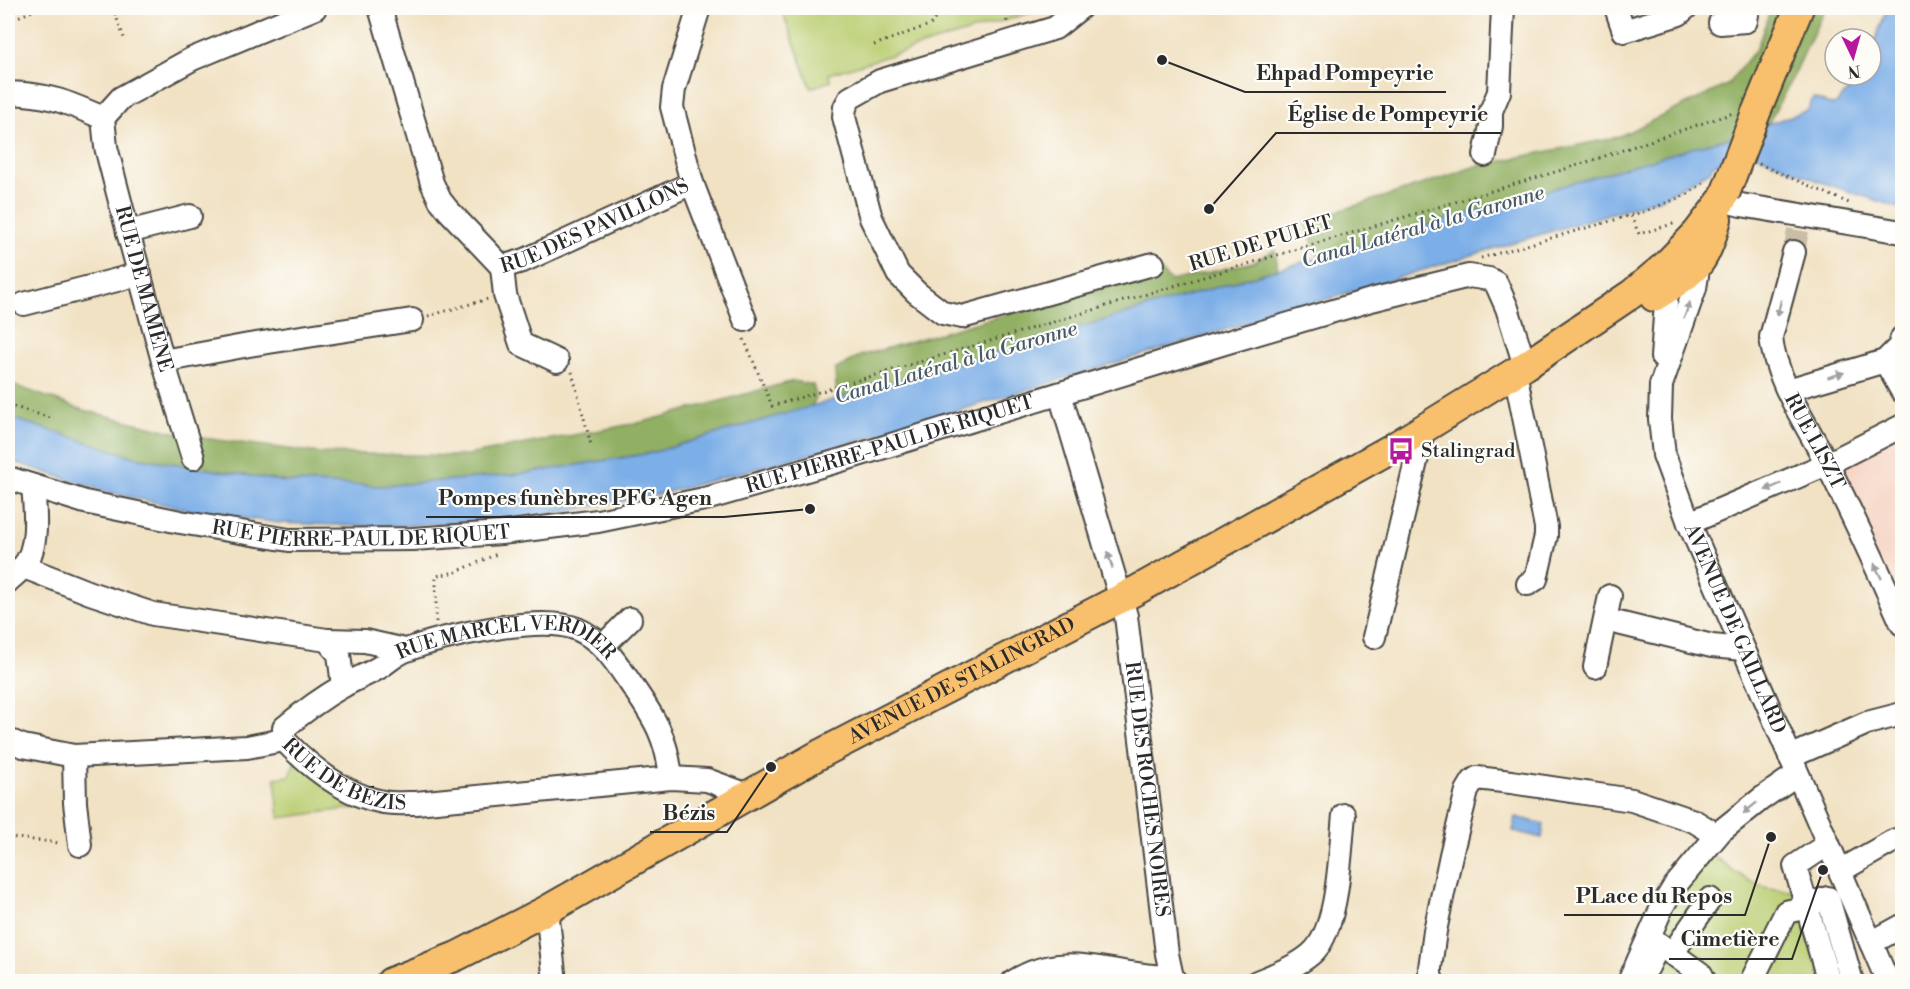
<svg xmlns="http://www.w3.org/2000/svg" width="1910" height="989" viewBox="0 0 1910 989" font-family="'Libre Bodoni',serif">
<rect width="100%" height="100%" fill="#fdfcf7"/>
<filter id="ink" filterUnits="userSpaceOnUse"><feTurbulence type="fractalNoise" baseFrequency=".0167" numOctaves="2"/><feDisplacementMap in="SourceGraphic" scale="12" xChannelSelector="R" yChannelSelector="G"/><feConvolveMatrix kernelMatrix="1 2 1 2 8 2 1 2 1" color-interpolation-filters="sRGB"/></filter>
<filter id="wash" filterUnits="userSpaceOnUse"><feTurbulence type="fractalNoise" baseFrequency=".008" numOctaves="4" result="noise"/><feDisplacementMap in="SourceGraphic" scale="24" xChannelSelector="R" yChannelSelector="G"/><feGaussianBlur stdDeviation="1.35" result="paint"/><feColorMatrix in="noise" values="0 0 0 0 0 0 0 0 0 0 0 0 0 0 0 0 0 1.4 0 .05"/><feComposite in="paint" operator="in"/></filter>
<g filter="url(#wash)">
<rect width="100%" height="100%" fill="#f1e2c4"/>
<polygon fill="#f5d3c1" points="1902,430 1902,578 1890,584 1834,465"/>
<g fill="#b9cd71" stroke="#727c4e" stroke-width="1.5">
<polygon points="781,8 1046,8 829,74 831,81 811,88"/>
<polygon points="295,761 363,807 279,818 275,778 290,776"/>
<path d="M1709,853C1755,886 1765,897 1824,885L1867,981L1637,982L1669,909Z"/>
</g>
<g fill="#92b063" stroke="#5e6e47" stroke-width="1.5">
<polygon points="1771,8 1825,8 1794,75 1768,124 1730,138 1319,257 1304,222 1436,180 1476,166 1618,137 1727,85 1757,48"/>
<polygon points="1275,250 1278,269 837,400 835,370 860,356 1017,311 1153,264 1171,281 1253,262"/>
<polygon points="793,381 813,385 816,398 811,407 651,453 521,474 383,486 286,482 134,457 8,417 8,383 83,410 194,437 320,453 462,456 643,422"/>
</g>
<g fill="#7baee7" stroke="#536c89" stroke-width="1.5">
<polygon points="1887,8 1902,8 1902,209 1818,181 1753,153 1721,161 1713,165 1710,171 1661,198 848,444 653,496 521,519 383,527 279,523 195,511 107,492 8,460 8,417 134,457 286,482 383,486 521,474 651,453 1695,147 1761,129 1768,124 1808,110 1813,98 1832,105 1836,104 1862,75 1871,75 1871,53"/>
<polygon points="1516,817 1544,824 1542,838 1513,831"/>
</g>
</g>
<g filter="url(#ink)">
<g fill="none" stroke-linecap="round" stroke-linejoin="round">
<polyline stroke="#c9bda5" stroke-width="22" stroke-dasharray="22 11" stroke-linecap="butt" points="1794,252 1801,214"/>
<defs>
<g id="minor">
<path id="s1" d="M380,8L432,183L440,200L448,210L502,267L525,260L692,183L672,107L674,89L699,8"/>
<polyline points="1080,8 1055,28 880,81 850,98 845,107 844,117 871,218 898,274 917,293 943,313 962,317 1153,264"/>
<polyline points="1616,8 1624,31 1679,14 1686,8"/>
<polyline points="1720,23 1746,21 1748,8"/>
<path d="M8,93C48,94 67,102 103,118"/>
<path id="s2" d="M103,118L106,147L128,232L163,361L193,458"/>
<polyline points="103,118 121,98 192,59 315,8"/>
<polyline points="1485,155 1491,126 1491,111 1499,92 1503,8"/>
<polyline points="692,183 745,320"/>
<polyline points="1722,200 1741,205 1902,232"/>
<polyline points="128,232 190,216"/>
<path id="s3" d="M1794,252L1771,337C1775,379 1807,425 1826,462C1853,515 1878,570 1902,624"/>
<path id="s4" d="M1699,263L1695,288L1661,385L1660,419L1664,455L1689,523L1888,982"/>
<polyline points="502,267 505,295 521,344 557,361"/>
<polyline points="24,304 140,274"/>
<polyline points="1662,357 1668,276"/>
<polyline points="163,361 249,345 412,320"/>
<polyline points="1885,361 1902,391"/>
<polyline points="1515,372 1546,527 1546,536 1536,579 1528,584"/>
<polyline points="1788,390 1885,361 1899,347 1902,338"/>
<path id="s5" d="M1060,394L1126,616L1167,954L1172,977L1176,982"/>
<path id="s6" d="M8,478L85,502L180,522L289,540L413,539L501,533L598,521L709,498L845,459L1228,342L1371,300L1469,276L1489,279L1496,283L1507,308L1525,366"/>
<polyline points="1689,523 1827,464 1902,426"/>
<polyline points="24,567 90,593 153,614 327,640 339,654 343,686"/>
<path d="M8,581C12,577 18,573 22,568C40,549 35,510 33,486"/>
<polyline points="1606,620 1712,646 1743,649"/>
<polyline points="1374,637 1424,428"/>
<polyline points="327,640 365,641 405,650"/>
<polyline points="603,646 630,619"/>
<polyline points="1595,667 1610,596"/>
<path id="s7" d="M8,740L23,746L74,756L247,747L284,740C310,767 345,795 383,802C394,804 406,803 416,803L671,778L707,780L748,795"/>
<path id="s8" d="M284,740V728C303,712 322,698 343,686C355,679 369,674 380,667C389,661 397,653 407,650C442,636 542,614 577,629C603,640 617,664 633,687C655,719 667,738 671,778"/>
<polyline points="74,756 75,803 80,845"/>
<polyline points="1790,757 1867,723 1902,714"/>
<polyline points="1828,844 1795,866 1807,907 1812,903 1828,898 1852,982"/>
<polyline points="1840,871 1893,841 1902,838"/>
<polyline points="547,910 555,982"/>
<polyline points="1871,943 1902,926"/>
<polyline points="1672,954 1710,899"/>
<polyline points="1648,967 1659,944 1701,974 1705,982"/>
<path d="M1013,982C1067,947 1114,978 1172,977"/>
<path d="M1257,982C1276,974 1296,967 1311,954C1339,931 1340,851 1344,815"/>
<polyline points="1433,982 1430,976 1430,968 1435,931 1451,855 1467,791 1473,781 1477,778 1511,782 1632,800 1694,821 1717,835"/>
<polyline points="1629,982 1663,905 1674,887 1721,831 1761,799 1797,774"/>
<polyline points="1751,982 1786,912 1807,907 1829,982"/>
</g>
<g id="major">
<polyline points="1755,115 1799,8"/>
<path d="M1654,297C1669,288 1688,276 1699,263C1708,251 1713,233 1717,219"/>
<path id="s9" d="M391,982L457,956L547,910L822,753L1137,590L1392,448L1525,366L1633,293L1665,266L1697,233L1722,200"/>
</g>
</defs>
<use href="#minor" stroke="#494642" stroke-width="26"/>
<use href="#major" stroke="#494642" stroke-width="32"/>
<g stroke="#494642" stroke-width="3" stroke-dasharray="1.5 4.5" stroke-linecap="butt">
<polyline points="113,8 124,38"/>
<polyline points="1006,8 1007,24"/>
<polyline points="8,21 35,10"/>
<polyline points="874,45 932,24 941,8"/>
<polyline points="1759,164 1849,203"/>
<polyline points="1631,216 1639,234 1676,223"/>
<polyline points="1481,258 1646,211 1688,194 1706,181"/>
<polyline points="428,316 488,299"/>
<polyline points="744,339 772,406 1572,167 1733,113"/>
<polyline points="572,372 591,445"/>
<polyline points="8,405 54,419"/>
<polyline points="436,622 436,576 456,572 499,553"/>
<polyline points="8,837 60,843"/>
</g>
<use href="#minor" stroke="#fff" stroke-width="22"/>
<use href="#major" stroke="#f8bf6c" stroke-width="28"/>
<defs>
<polyline id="major-bridge" points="1725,194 1755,115"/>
</defs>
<use href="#major-bridge" stroke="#494642" stroke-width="32" stroke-linecap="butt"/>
<use href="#major-bridge" stroke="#f8bf6c" stroke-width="28"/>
</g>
<defs><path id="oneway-solid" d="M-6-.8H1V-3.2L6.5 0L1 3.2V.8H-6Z" transform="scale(1.5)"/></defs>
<g fill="#a0a0a0">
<use href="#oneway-solid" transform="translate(1779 308) rotate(105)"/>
<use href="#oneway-solid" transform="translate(1687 310) rotate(-70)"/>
<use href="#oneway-solid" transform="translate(1836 375) rotate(-17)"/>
<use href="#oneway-solid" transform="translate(1773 487) rotate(157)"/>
<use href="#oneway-solid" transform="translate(1110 560) rotate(-107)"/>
<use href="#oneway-solid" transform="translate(1878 571) rotate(-115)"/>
<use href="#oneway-solid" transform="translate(1750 808) rotate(141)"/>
</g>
</g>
<defs>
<symbol id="bus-bare" viewBox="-9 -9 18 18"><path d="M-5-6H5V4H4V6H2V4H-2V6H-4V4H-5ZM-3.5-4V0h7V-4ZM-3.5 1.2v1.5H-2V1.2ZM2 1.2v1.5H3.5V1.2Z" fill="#b5179e" stroke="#fdfcf7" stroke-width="2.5" paint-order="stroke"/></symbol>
</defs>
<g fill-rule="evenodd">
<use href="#bus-bare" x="1382" y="432" width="38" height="38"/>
</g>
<g text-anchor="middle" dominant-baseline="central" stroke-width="4.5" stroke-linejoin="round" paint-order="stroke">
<g font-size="20" fill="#2b2b2b" stroke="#fdfcf7">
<text stroke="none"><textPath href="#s1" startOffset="394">RUE DES PAVILLONS</textPath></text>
<text transform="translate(1261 244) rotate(-17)">RUE DE PULET</text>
<text stroke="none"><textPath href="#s2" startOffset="176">RUE DE MAMÈNE</textPath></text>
<text stroke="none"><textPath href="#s3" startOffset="202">RUE LISZT</textPath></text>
<text stroke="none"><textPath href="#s6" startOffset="900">RUE PIERRE-PAUL DE RIQUET</textPath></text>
<text stroke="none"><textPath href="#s6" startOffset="360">RUE PIERRE-PAUL DE RIQUET</textPath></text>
<text stroke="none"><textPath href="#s4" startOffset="386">AVENUE DE GAILLARD</textPath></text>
<text stroke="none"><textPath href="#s8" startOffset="262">RUE MARCEL VERDIER</textPath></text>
<text stroke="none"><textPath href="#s9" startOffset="646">AVENUE DE STALINGRAD</textPath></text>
<text stroke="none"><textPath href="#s7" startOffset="351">RUE DE BÉZIS</textPath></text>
<text stroke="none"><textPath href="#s5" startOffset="406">RUE DES ROCHES NOIRES</textPath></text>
</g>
<g font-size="20" fill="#2b2b2b" stroke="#fdfcf7" text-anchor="start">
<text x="1421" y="451">Stalingrad</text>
</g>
<g font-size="21" font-style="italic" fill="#47596d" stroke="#fdfcf7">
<text transform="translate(1423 227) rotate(-16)">Canal Latéral à la Garonne</text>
<text transform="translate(956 363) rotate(-16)">Canal Latéral à la Garonne</text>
</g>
</g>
<path fill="none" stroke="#2b2b2b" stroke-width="2" d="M1162 60L1245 92H1446M1209 209L1276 133H1501M810 509L724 517H426M771 767L727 832H650M1771 837L1745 915H1564M1823 870L1792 959H1669"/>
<g fill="#2b2b2b" stroke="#fdfcf7" stroke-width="2">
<circle cx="1162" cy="60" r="6"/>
<circle cx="1209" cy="209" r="6"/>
<circle cx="810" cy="509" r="6"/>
<circle cx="771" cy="767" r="6"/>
<circle cx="1771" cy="837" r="6"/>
<circle cx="1823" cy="870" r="6"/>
</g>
<g font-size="21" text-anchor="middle" font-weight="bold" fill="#2b2b2b" stroke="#fdfcf7" stroke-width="4.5" stroke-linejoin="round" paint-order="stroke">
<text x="1345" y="80">Ehpad Pompeyrie</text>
<text x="1388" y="121">Église de Pompeyrie</text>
<text x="575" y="505">Pompes funèbres PFG Agen</text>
<text x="689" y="820">Bézis</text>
<text x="1654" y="903">PLace du Repos</text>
<text x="1730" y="946">Cimetière</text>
</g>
<rect width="1910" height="989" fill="none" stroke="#fdfcf7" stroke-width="30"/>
<g transform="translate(1853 57) rotate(175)"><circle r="28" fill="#fdfcf7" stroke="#a9a8a5" stroke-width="1.5"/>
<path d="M0-4.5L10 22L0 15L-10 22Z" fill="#b5179e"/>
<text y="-9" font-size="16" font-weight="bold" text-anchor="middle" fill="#2b2b2b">N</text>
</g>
</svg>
